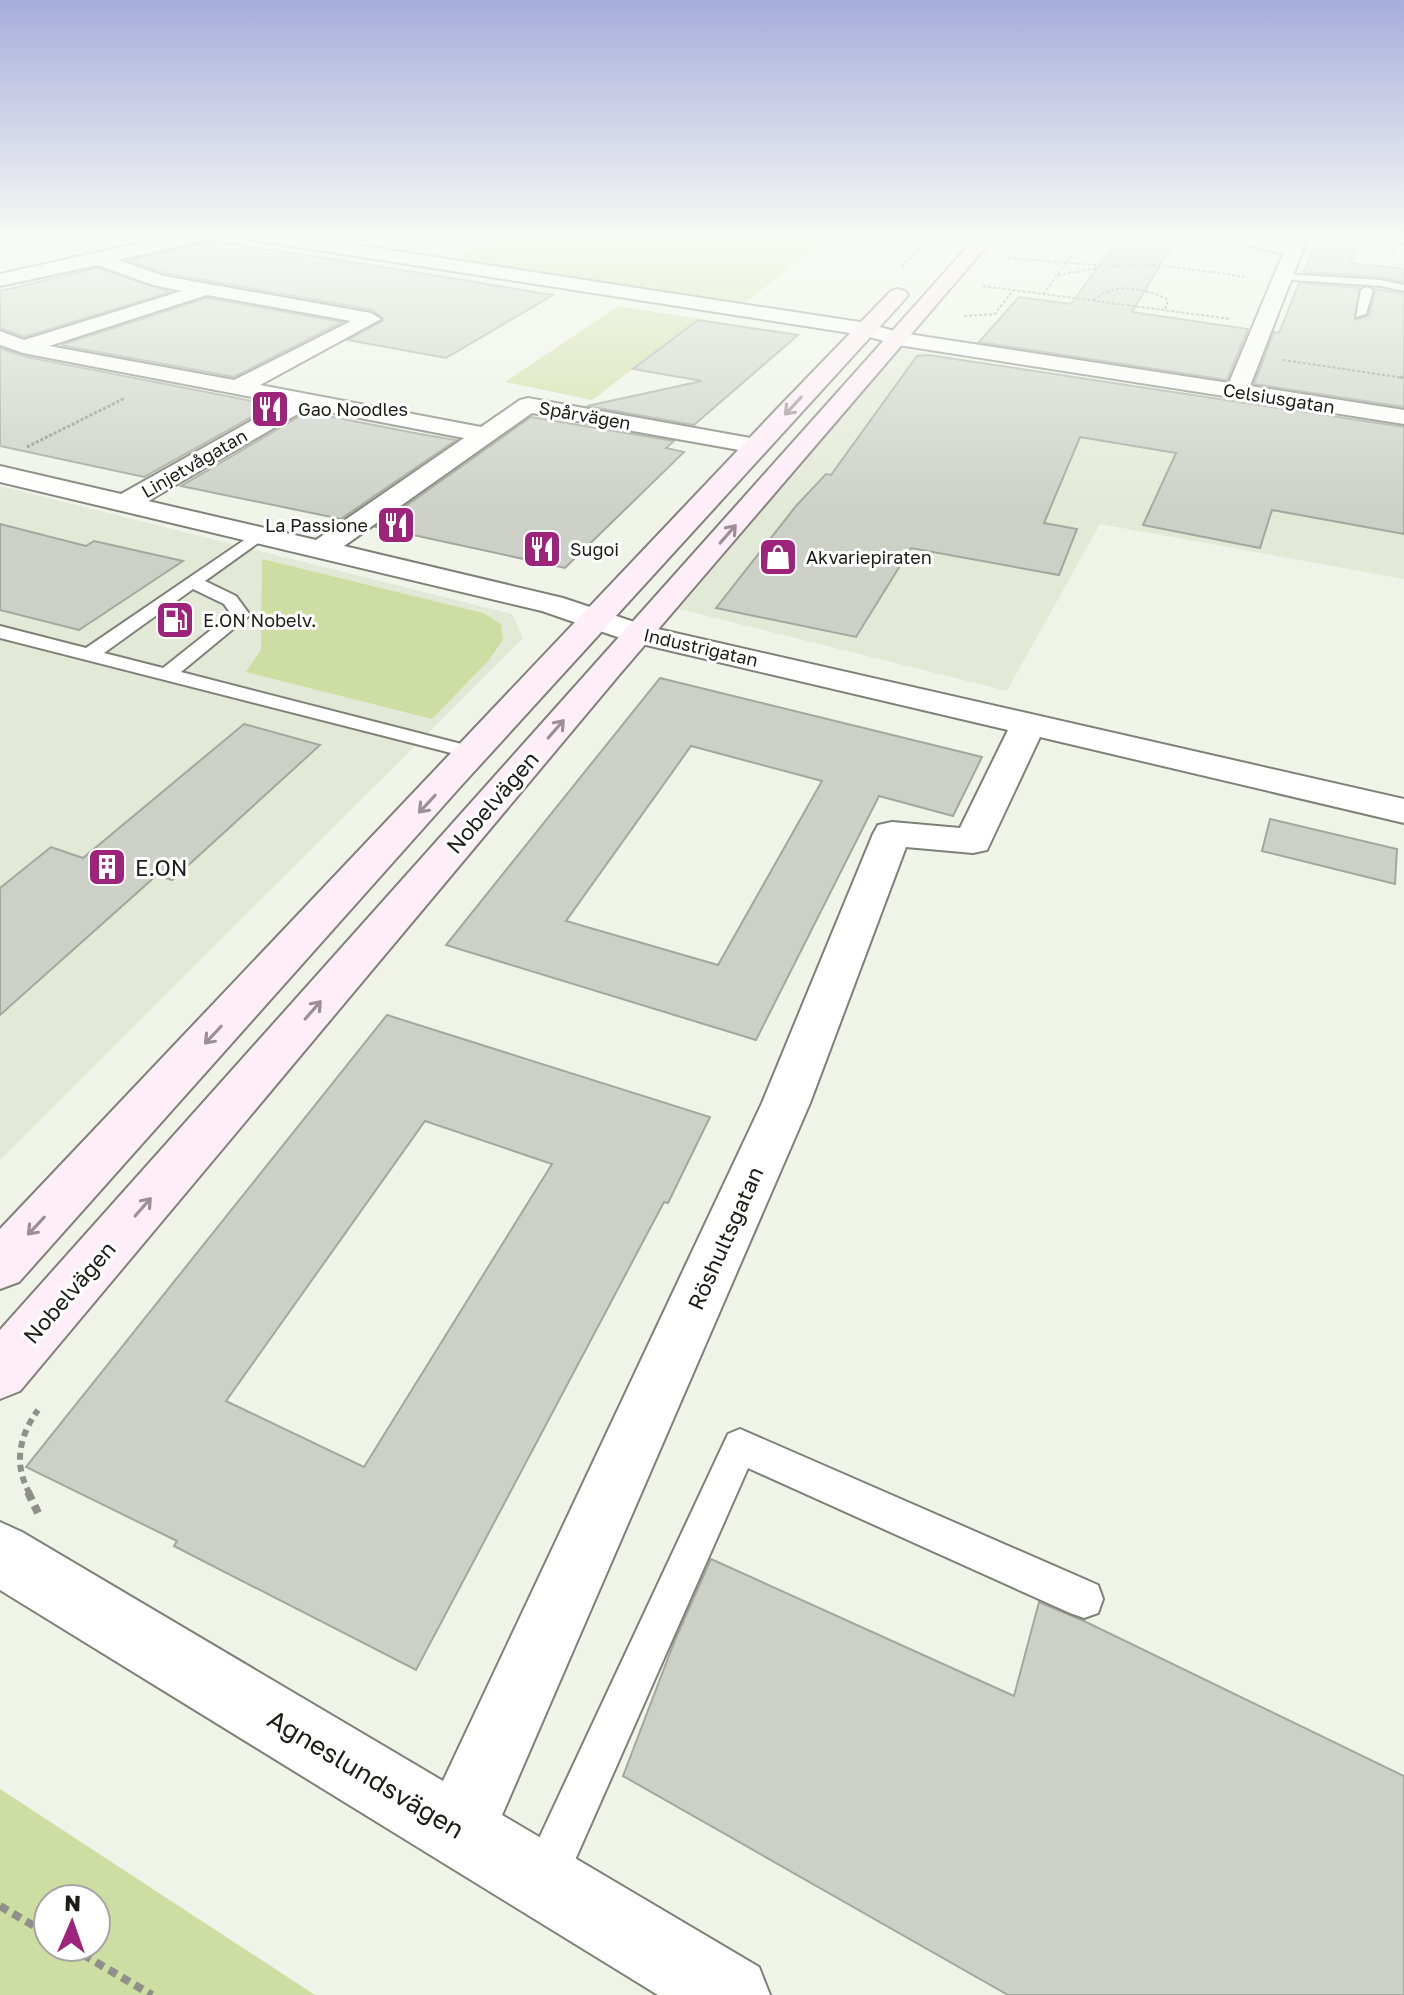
<svg xmlns="http://www.w3.org/2000/svg" width="1404" height="1995" viewBox="0 0 1404 1995" font-family="'Golos Text',sans-serif">
<rect width="100%" height="100%" fill="#f0f3e8"/>
<g fill="#e3e9d7">
<polygon points="900,349 1404,427 1404,579 1100,524 1007,691 679,609"/>
<polygon points="0,486 512,614 523,638 0,1160"/>
</g>
<g fill="#cedea2" fill-rule="evenodd">
<polygon points="497,235 832,235 742,305 452,262"/>
<polygon points="618,306 699,319 592,400 505,382"/>
<polygon points="262,559 483,613 501,624 503,640 489,660 432,719 246,672 261,650"/>
<path d="M0,1789L315,1995H0ZM48,1899H96V1947H48Z"/>
</g>
<g fill="#cdd0c6" stroke="#a4a79d" stroke-width="2" fill-rule="evenodd">
<polygon points="1132,235 1178,235 1132,312 1248,329 1227,380 979,342 1019,297 1071,304 1116,242 1127,243"/>
<polygon points="1319,235 1360,235 1350,263 1404,269 1404,282 1381,277 1304,272"/>
<polygon points="213,241 402,270 553,295 446,358 348,340 384,320 372,310 165,273 129,261"/>
<polygon points="98,268 170,292 24,337 0,328 0,291"/>
<polygon points="1299,283 1360,288 1355,320 1369,315 1376,289 1404,294 1404,407 1254,384 1274,332 1279,333"/>
<polygon points="207,298 342,322 234,377 61,345"/>
<polygon points="698,320 798,335 694,425 587,406 702,381 633,369"/>
<polygon points="0,348 22,356 273,405 144,477 0,446"/>
<polygon points="928,355 1404,427 1404,534 1272,510 1260,548 1143,525 1176,453 1080,437 1044,523 1077,529 1059,575 911,548 856,637 716,608 796,506 826,474 831,475 917,356"/>
<polygon points="307,412 420,434 456,440 341,519 181,486"/>
<polygon points="531,417 674,441 666,448 684,452 565,568 376,527"/>
<polygon points="0,524 86,546 94,541 183,561 79,630 0,610"/>
<path d="M660,678L982,757L953,816L879,796L756,1040L446,945ZM691,746L822,781L718,965L566,921Z"/>
<polygon points="244,724 320,745 172,880 157,875 0,1015 0,888 51,847 83,858"/>
<polygon points="1270,819 1397,849 1395,884 1262,851"/>
<path d="M387,1015L710,1117L668,1203L664,1202L416,1670L174,1546L177,1541L26,1467ZM425,1121L552,1164L364,1467L226,1401Z"/>
<polygon points="711,1559 1014,1696 1039,1602 1084,1621 1404,1776 1404,1995 1008,1995 623,1776 675,1640"/>
</g>
<g fill="none" stroke-linecap="round" stroke-linejoin="round">
<defs>
<g id="service">
<polygon points="356,235 370,235 339,251 330,249"/>
<polygon points="1283,274 1381,280 1404,285 1404,291 1381,286 1279,279 1279,275"/>
<polygon points="1367,287 1373,290 1366,314 1356,317 1361,290"/>
<path d="M259,530L265,532L267,535L265,538L205,581L236,596L250,615L181,672L481,749L484,753L481,757H467L0,638V626L86,648ZM193,589L224,604L231,614L163,668L104,653Z"/>
<polygon points="740,1429 1098,1585 1103,1599 1098,1613 1084,1618 1070,1613 748,1468 560,1894 544,1900 528,1894 522,1878 528,1862 728,1434"/>
</g>
<g id="minor">
<path d="M175,235H213L211,239L118,260L164,276L371,313L381,319L260,385L481,427L520,400L528,398L756,439L765,441L768,446L765,451L756,453L532,413L344,546L563,598L649,627L1404,799V823L1040,737L987,850L973,853L906,847L810,1103L502,1815L759,1967L770,1995H658L0,1590V1522L22,1532L443,1781L762,1103L873,834L878,825L892,822L960,828L1008,730L629,641L542,611L0,482V466L121,494L283,403L23,353L0,345V331L24,340L182,291L153,285L98,265L0,286V274ZM207,295L351,321L234,380L49,346ZM308,408L464,438L316,540L148,501Z"/>
<polygon points="245,235 290,235 866,323 901,333 1229,383 1283,254 1225,239 1223,235 1253,235 1287,244 1289,241 1284,235 1304,235 1307,239 1250,386 1404,410 1404,424 898,345 863,335 253,240"/>
</g>
<g id="secondary">
<polygon points="978,235 996,235 619,675 20,1391 0,1399 0,1330"/>
<polygon points="898,289 905,291 908,295 905,299 460,787 19,1282 0,1289 0,1229 776,410 891,291"/>
</g>
</defs>
<use href="#service" stroke="#7e8178" stroke-width="4"/>
<use href="#minor" stroke="#7e8178" stroke-width="4"/>
<use href="#secondary" stroke="#7e8178" stroke-width="4"/>
<g stroke="#8e9089" stroke-width="2" stroke-dasharray="3 2" stroke-linecap="butt">
<polyline points="1008,258 1108,266 1156,265 1248,277"/>
<polyline points="1391,258 1396,244 1404,244"/>
<polyline points="902,266 934,235"/>
<polyline points="1058,275 1099,268"/>
<polyline points="983,286 1231,319"/>
<polyline points="1043,294 1087,235"/>
<path d="M1094,300C1114,282 1142,288 1165,298L1168,301L1165,310"/>
<polyline points="964,316 995,314 1013,290"/>
<polyline points="1283,360 1404,378"/>
</g>
<g stroke="#8e9089" stroke-width="3" stroke-dasharray="3 2" stroke-linecap="butt">
<polyline points="1400,377 1404,378"/>
<polyline points="27,447 125,398"/>
</g>
<path stroke="#8e9089" stroke-width="6" stroke-dasharray="7 5" stroke-linecap="butt" d="M30,1494C13,1465 19,1436 38,1410"/>
<g stroke="#8e9089" stroke-width="8" stroke-dasharray="9 6" stroke-linecap="butt">
<polyline points="28,1492 38,1513"/>
<polyline points="0,1906 48,1934"/>
<polyline points="70,1947 152,1995"/>
</g>
<use href="#service" fill="#fff" fill-rule="evenodd"/>
<use href="#minor" fill="#fff" fill-rule="evenodd"/>
<use href="#secondary" fill="#ffedf8" fill-rule="evenodd"/>
</g>
<defs><path id="oneway-shaft" d="M-6 0H5M1.5-3L5.5 0L1.5 3" fill="none" stroke-width="1.6" stroke-linecap="round" stroke-linejoin="round" transform="scale(2)"/></defs>
<g stroke="#998f94">
<use href="#oneway-shaft" transform="translate(793 406) rotate(133)"/>
<use href="#oneway-shaft" transform="translate(728 534) rotate(-49)"/>
<use href="#oneway-shaft" transform="translate(556 729) rotate(-49)"/>
<use href="#oneway-shaft" transform="translate(427 804) rotate(133)"/>
<use href="#oneway-shaft" transform="translate(313 1010) rotate(-49)"/>
<use href="#oneway-shaft" transform="translate(213 1035) rotate(133)"/>
<use href="#oneway-shaft" transform="translate(143 1207) rotate(-49)"/>
<use href="#oneway-shaft" transform="translate(36 1226) rotate(133)"/>
</g>
<linearGradient id="sky" x2="0" y2="1"><stop stop-color="#a7addc"/><stop offset="0.46" stop-color="#f8faf5"/><stop offset="1" stop-color="#f8faf5" stop-opacity="0"/></linearGradient>
<rect width="1404" height="515" fill="url(#sky)"/>
<defs>
<symbol id="restaurant-square" viewBox="-11 -11 22 22"><rect x="-9" y="-9" width="18" height="18" rx="4" fill="#9e237a" stroke="#fff"/><path d="M-5-6h1v4h1v-4h1v4h1v-4h1v5L-1.5 .5V6h-2V.5L-5-1ZM5-6V6H3V1.5H1.5Q1.5-4 5-6Z" fill="#fff"/></symbol>
<symbol id="shop-square" viewBox="-11 -11 22 22"><rect x="-9" y="-9" width="18" height="18" rx="4" fill="#9e237a" stroke="#fff"/><path d="M-5-2.5h2.3a2.7 3.5 0 0 1 5.4 0H5L5.5 6h-11ZM-1.5-2.5h3a1.5 2.3 0 0 0-3 0Z" fill="#fff"/></symbol>
<symbol id="fuel-square" viewBox="-11 -11 22 22"><rect x="-9" y="-9" width="18" height="18" rx="4" fill="#9e237a" stroke="#fff"/><path d="M-5.5-6h7V0h2V4h1.3V-2.5L3-4.5l.8-.8L6-3V5H2.5V1h-1V6h-7ZM-4.2-4.7v3.2H.2V-4.7Z" fill="#fff"/></symbol>
<symbol id="building-square" viewBox="-11 -11 22 22"><rect x="-9" y="-9" width="18" height="18" rx="4" fill="#9e237a" stroke="#fff"/><path d="M-4-6H4V6H1V3H-1V6H-4ZM-2.5-4.3h1.7v1.8h-1.7ZM.8-4.3h1.7v1.8H.8ZM-2.5-1h1.7V.8h-1.7ZM.8-1h1.7V.8H.8Z" fill="#fff"/></symbol>
</defs>
<g fill-rule="evenodd">
<use href="#restaurant-square" x="248" y="387" width="44" height="44"/>
<use href="#restaurant-square" x="374" y="503" width="44" height="44"/>
<use href="#restaurant-square" x="520" y="527" width="44" height="44"/>
<use href="#shop-square" x="756" y="535" width="44" height="44"/>
<use href="#fuel-square" x="153" y="598" width="44" height="44"/>
<use href="#building-square" x="85" y="845" width="44" height="44"/>
</g>
<g text-anchor="middle" dominant-baseline="central" stroke-width="6" stroke-linejoin="round" paint-order="stroke">
<g font-size="18" fill="#1c1d1a" stroke="#fff">
<text transform="translate(1279 398) rotate(9)">Celsiusgatan</text>
<text transform="translate(585 415) rotate(10)">Spårvägen</text>
<text transform="translate(194 463) rotate(-30)">Linjetvågatan</text>
<text transform="translate(701 647) rotate(13)">Industrigatan</text>
</g>
<g font-size="18" fill="#1c1d1a" stroke="#fff" text-anchor="start">
<text x="298" y="409">Gao Noodles</text>
<text x="368" y="525" text-anchor="end">La Passione</text>
<text x="570" y="549">Sugoi</text>
<text x="806" y="557">Akvariepiraten</text>
<text x="203" y="620">E.ON Nobelv.</text>
</g>
<g font-size="22" fill="#1c1d1a" stroke="#fff">
<text transform="translate(492 802) rotate(-49)">Nobelvägen</text>
<text transform="translate(725 1238) rotate(-66)">Röshultsgatan</text>
<text transform="translate(69 1292) rotate(-49)">Nobelvägen</text>
</g>
<g font-size="22" fill="#1c1d1a" stroke="#fff" text-anchor="start">
<text x="135" y="867">E.ON</text>
</g>
<g font-size="26" fill="#1c1d1a" stroke="#fff">
<text transform="translate(366 1774) rotate(31)">Agneslundsvägen</text>
</g>
</g>
<g transform="translate(72 1923) rotate(2)"><circle r="38" fill="#ffffff" stroke="#a4a5a3" stroke-width="2"/>
<path d="M0-6L14 30L0 20L-14 30Z" fill="#9e237a"/>
<text y="-12" font-size="22" font-weight="bold" text-anchor="middle" fill="#1c1d1a">N</text>
</g>
</svg>
